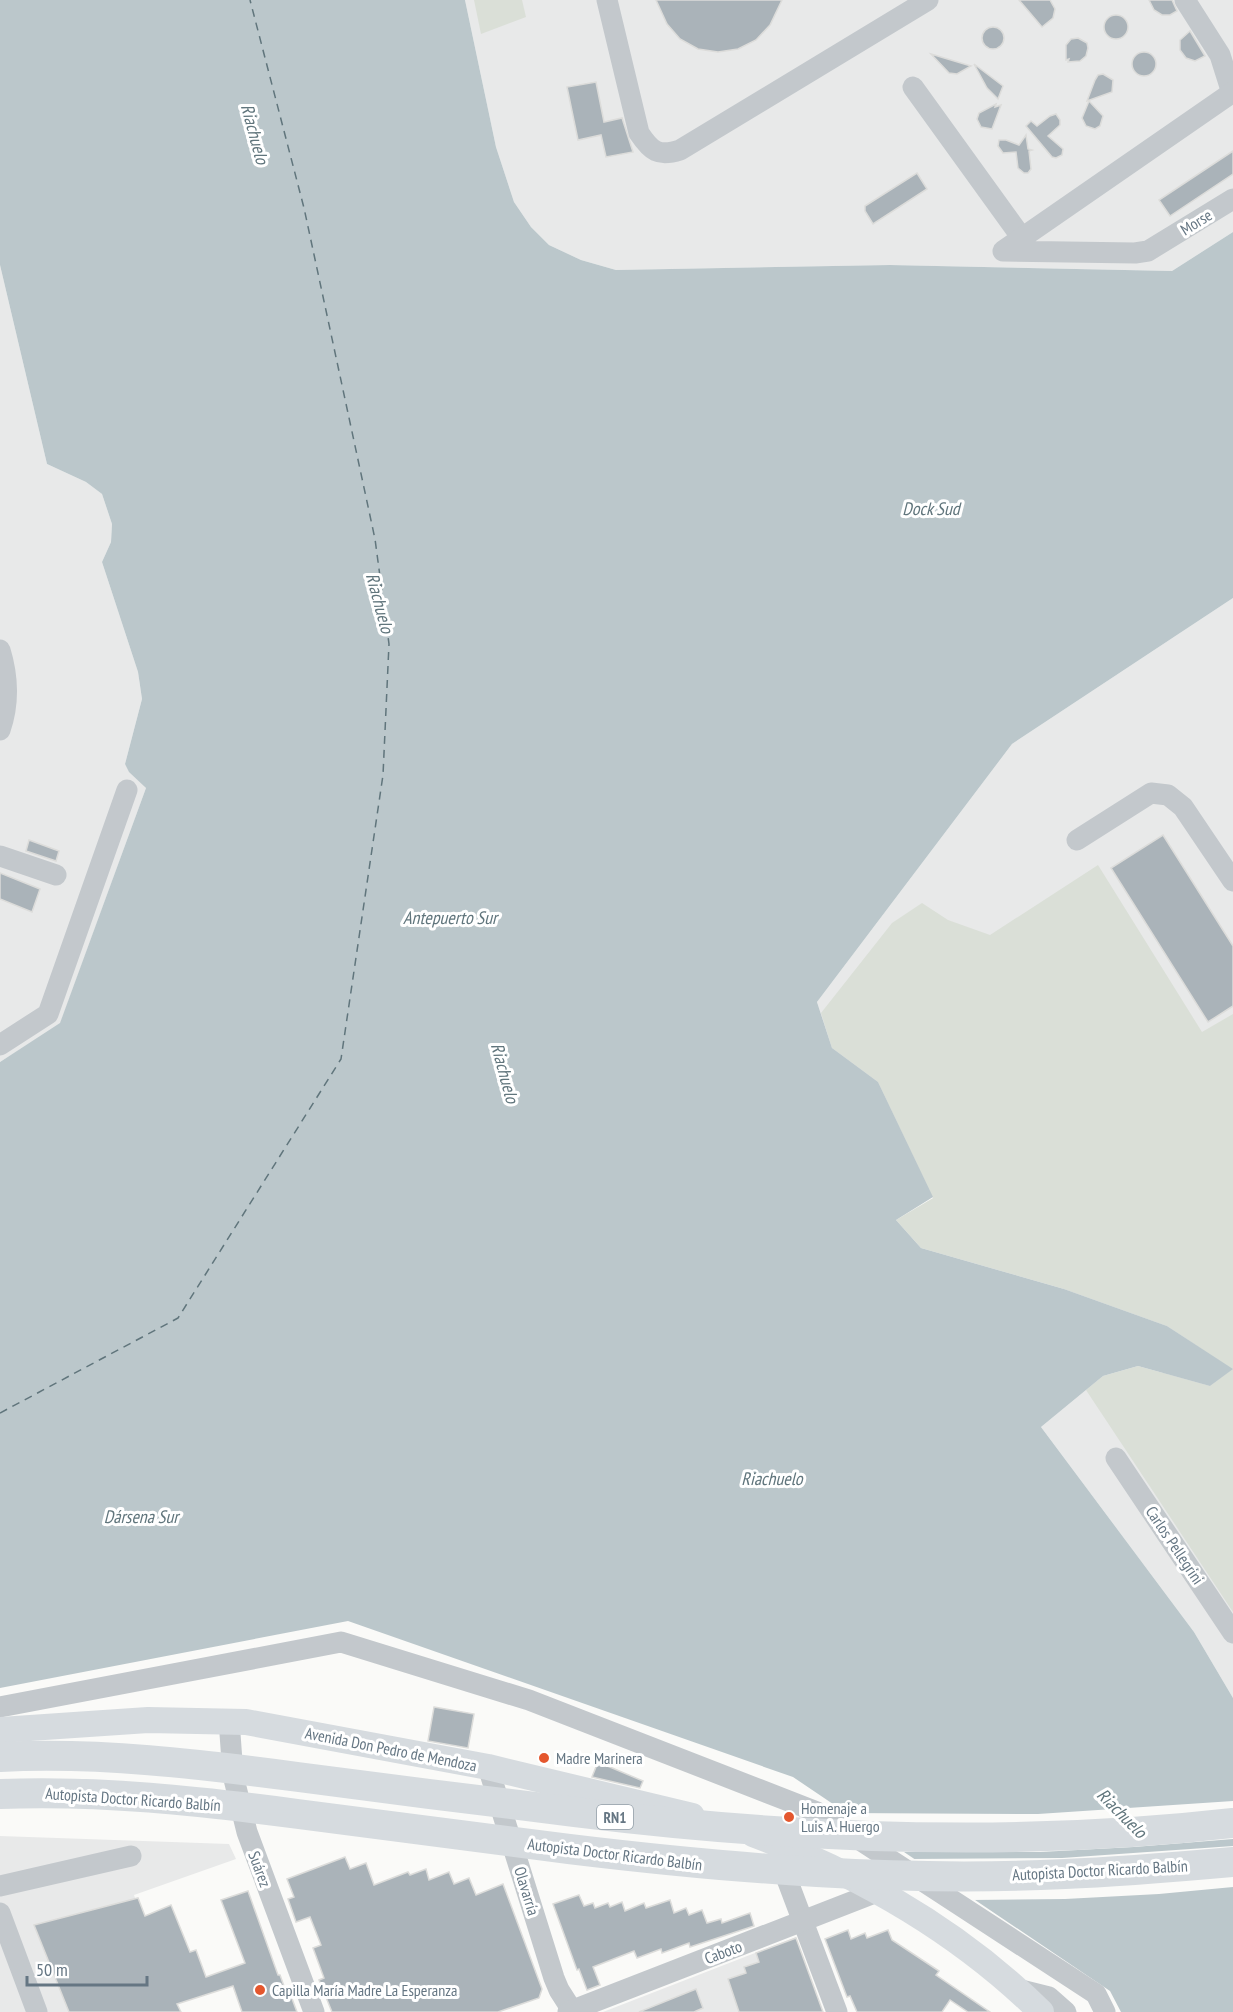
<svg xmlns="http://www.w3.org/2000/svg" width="1233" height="2012" viewBox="0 0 1233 2012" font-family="'PT Sans Narrow',sans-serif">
<rect width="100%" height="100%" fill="#fafaf8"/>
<g fill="#e8e9e9">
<polygon points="465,0 1233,0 1233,232 1172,271 890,265 616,270 581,260 549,245 531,227 514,202 496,147"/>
<polygon points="0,265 47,464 86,482 102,494 112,524 111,542 102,562 138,672 142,699 125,764 146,788 60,1024 0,1062"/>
<polygon points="1233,598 1233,1698 1194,1632 1041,1427 1103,1376 1232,1369 1167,1326 1064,1289 933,1198 832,1048 817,1002 1012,744"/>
<polygon points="0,1836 229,1844 236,1859 134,1895 177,2012 0,2012"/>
<polygon points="796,1937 823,2012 603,2012"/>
</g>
<g fill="#dadfd7">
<polygon points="474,0 522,0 526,17 481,34"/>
<polygon points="1098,865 1202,1032 1233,1014 1233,1612 1086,1390 1103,1376 1138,1366 1210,1386 1232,1369 1167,1326 1064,1289 921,1248 896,1220 933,1198 878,1082 832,1048 821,1013 892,923 922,903 948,920 990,935"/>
</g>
<polygon fill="#bbc7cb" points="0,0 465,0 496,147 514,202 531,227 549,245 581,260 616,270 890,265 1172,271 1233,232 1233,598 1012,744 817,1002 832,1048 878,1082 933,1197 896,1220 921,1248 1064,1289 1167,1326 1233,1369 1210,1386 1138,1366 1103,1376 1041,1427 1194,1632 1233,1698 1233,2012 1121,2012 1110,1991 793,1777 348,1621 0,1688 0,1062 60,1023 146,788 129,772 125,764 142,699 138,672 102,562 111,542 112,524 102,494 86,482 47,464 0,265"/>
<g fill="#fafaf8">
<polygon points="1233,1801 1233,1839 1134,1847 1040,1852 899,1852 842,1813 1038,1814"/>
<polygon points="1233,1846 1233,1887 1159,1894 1065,1899 971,1900 910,1859 1062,1858"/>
</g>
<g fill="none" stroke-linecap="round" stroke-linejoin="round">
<polyline stroke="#60757c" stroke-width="1.5" stroke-dasharray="8 6" stroke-linecap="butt" points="0,1413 178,1318 341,1059 383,775 389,644 375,539 304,208 250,0"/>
</g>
<g fill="#aab3b9" stroke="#dcdcda" stroke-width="1.5">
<polygon points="656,0 782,0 770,25 756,40 738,49 718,52 698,49 680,39 667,24"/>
<polygon points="1019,0 1050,0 1055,9 1053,18 1042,27"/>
<polygon points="1149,0 1172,0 1177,11 1170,15 1162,15 1154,10"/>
<circle cx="1116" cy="27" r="12"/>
<circle cx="993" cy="38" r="11"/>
<polygon points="1190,31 1205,56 1195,61 1186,58 1180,50 1180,40"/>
<polygon points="1078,38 1087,43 1088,48 1086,56 1080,61 1068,62 1069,59 1066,60 1066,45 1071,39"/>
<circle cx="1144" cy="64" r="12"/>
<polygon points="931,54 971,66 957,74 949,73"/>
<polygon points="974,64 1003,86 998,99 987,88"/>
<polygon points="1103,74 1113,80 1112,92 1087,101 1095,80 1098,75"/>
<polygon points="596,82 604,122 622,118 633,152 606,157 601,135 578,140 567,87"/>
<polygon points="1089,101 1103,116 1100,126 1095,129 1086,126 1082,118"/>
<polygon points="996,104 995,107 1001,105 992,129 981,127 977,119 979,113"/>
<polygon points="1056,114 1060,120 1060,125 1048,136 1063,149 1062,155 1056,158 1052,157 1026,126 1031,121 1037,126 1050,116"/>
<polygon points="1026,135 1028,149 1032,150 1029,151 1031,169 1028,173 1024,173 1018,168 1016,152 1003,153 998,146 999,140 1006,140 1019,145"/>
<polygon points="1233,151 1233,174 1170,216 1159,200"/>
<polygon points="917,173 927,189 873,224 865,211 865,206"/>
<polygon points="1163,835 1233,946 1233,1006 1208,1022 1111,868"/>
<polygon points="29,840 59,851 56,861 26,851"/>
<polygon points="0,873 40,889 32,912 0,899"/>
<polygon points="434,1707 474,1714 468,1748 428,1741"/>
<polygon points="598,1762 643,1781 640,1788 592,1777"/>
<polygon points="345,1857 350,1869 366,1863 374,1885 408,1872 410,1875 426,1869 429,1880 449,1872 454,1884 469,1878 476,1895 503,1884 542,1989 539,1998 498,2012 332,2012 319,1980 324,1978 313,1948 321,1945 310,1917 296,1922 288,1899 294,1897 287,1879"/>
<polygon points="248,1891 278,1975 280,1975 288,1997 291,1996 297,2012 242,2012 233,1986 177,2004 181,2012 69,2012 34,1925 138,1898 145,1916 171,1905 190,1952 196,1950 206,1977 245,1963 221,1900"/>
<polygon points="579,1895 584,1906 593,1903 595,1908 608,1903 610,1907 622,1902 625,1911 644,1903 646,1908 670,1900 674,1913 686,1908 689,1915 702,1910 707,1923 721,1919 722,1923 750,1913 754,1926 690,1947 689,1943 662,1953 661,1949 637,1958 634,1951 593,1967 600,1985 587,1990 579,1969 577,1970 553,1904"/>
<polygon points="848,1930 851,1939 865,1933 867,1938 888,1930 892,1940 939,1971 936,1975 990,2012 968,2012 950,2000 942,2012 857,2012 850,1996 847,1997 825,1939"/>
<polygon points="796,1938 823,2012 739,2012 728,1979 746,1973 744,1967 759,1962 756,1953"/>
<polygon points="696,1989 703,2008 694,2012 639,2012"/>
</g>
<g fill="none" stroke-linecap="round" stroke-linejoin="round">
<g stroke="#c3c8cc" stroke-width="21">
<path d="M607,0L639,133C651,151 658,157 680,150L928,0"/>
<polyline points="1185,0 1220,55 1232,93"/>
<polyline points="913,87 1022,238"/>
<polyline points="1233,92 1003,251 1135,253 1148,251 1233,199"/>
<path d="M0,650C8,676 9,704 0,730"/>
<polyline points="1077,840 1151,793 1168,795 1183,807 1233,881"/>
<polyline points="0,856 56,875"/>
<polyline points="0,1045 48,1014 127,790"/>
<polyline points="1116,1458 1233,1633"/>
<polyline points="0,1707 341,1642 529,1700 817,1812 1096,1994 1105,2012"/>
<polyline points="229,1720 233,1775 247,1832 314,2012"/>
<polyline points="488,1767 554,1978 559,1990 573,2012"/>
<polyline points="779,1858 837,2012"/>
<polyline points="0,1886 131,1856"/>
<polyline points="0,1913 37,2012"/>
<polyline points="1017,1989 1049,1997 1066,2012"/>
<polyline points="568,2012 877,1892"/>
</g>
<g stroke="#d6dbdf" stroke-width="26">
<polyline points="0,1730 148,1720 246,1722 488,1767 692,1816"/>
<path d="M753,1834C861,1875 959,1931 1041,2012"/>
</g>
<g stroke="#d6dbdf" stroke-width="30">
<path d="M0,1757C99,1752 199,1764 298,1777C390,1789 483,1801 575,1812C793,1839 1015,1848 1233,1823"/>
<path d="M0,1794C100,1790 199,1801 298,1814C388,1825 478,1838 569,1849C734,1869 900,1882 1065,1874C1121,1872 1177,1867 1233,1862"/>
</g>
</g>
<g fill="#e4572e" stroke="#fff" stroke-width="2">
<circle cx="544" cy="1758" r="6"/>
<circle cx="789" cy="1817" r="6"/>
<circle cx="260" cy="1990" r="6"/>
</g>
<g text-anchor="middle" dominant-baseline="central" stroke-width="6" stroke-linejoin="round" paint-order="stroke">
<rect fill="#fff" stroke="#939fa8" stroke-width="1.5" x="597" y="1805" width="36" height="24" rx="4.5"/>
<g font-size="15" font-weight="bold" fill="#657683">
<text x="615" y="1817">RN1</text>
</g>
<g font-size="16" fill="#657683" stroke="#fff">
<text transform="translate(1196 222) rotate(-32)">Morse</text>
<text transform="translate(1175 1545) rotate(56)">Carlos Pellegrini</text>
<text transform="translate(391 1749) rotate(11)">Avenida Don Pedro de Mendoza</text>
<text transform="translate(133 1799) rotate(4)">Autopista Doctor Ricardo Balbín</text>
<text transform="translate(615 1854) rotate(7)">Autopista Doctor Ricardo Balbín</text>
<text transform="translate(260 1869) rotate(70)">Suárez</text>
<text transform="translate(1100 1870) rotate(-3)">Autopista Doctor Ricardo Balbín</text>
<text transform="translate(527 1891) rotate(73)">Olavarría</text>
<text transform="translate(723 1952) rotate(-21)">Caboto</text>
</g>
<g font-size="16" fill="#657683" stroke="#fff" text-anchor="start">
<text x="556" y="1758">Madre Marinera</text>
<text x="801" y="1808">Homenaje a<tspan x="801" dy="18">Luis A. Huergo</tspan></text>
<text x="272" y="1990">Capilla María Madre La Esperanza</text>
</g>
<g font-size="18" font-style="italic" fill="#60757c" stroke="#fff">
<text transform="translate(255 134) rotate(75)">Riachuelo</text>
<text x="931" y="508">Dock Sud</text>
<text transform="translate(380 603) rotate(75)">Riachuelo</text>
<text x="450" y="917">Antepuerto Sur</text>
<text transform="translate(505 1073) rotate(75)">Riachuelo</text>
<text x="772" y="1478">Riachuelo</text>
<text x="141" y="1516">Dársena Sur</text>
<text transform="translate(1122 1813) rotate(45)">Riachuelo</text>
</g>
</g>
<path d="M27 1976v9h120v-9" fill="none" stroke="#657683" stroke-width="3"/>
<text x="36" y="1976" font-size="18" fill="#657683" stroke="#ffffff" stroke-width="4.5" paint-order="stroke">50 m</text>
</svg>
